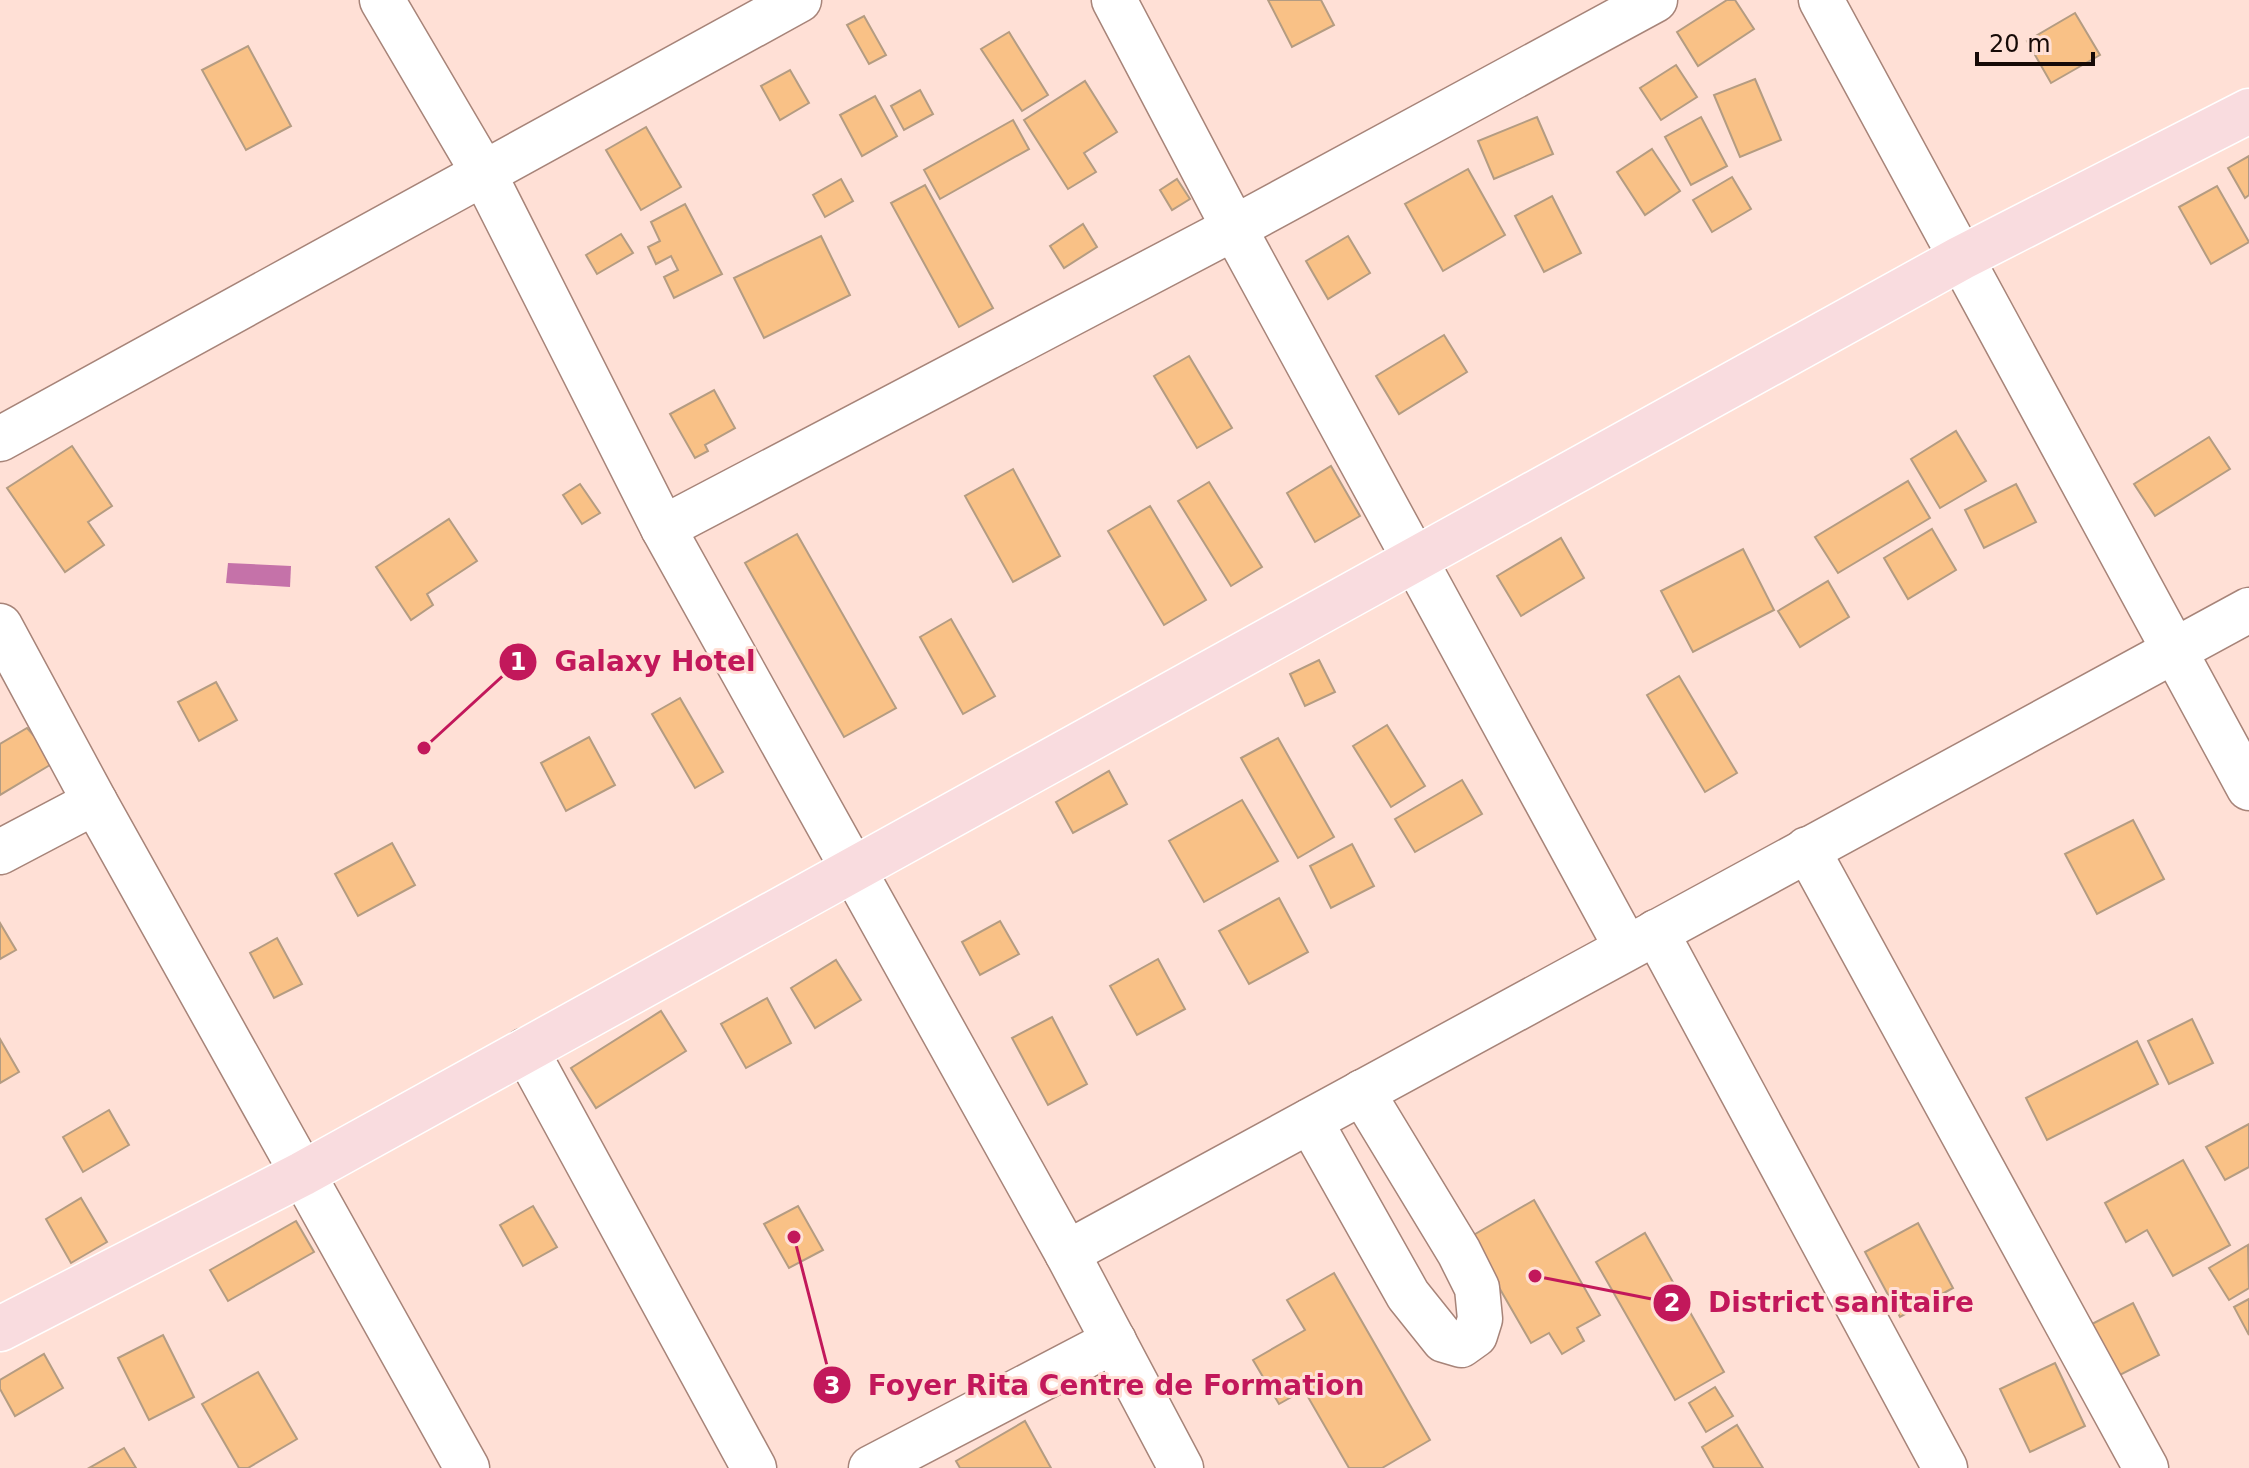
<svg xmlns="http://www.w3.org/2000/svg" width="2249" height="1468" viewBox="0 0 2249 1468" font-family="'DejaVu Sans',sans-serif">
<rect width="100%" height="100%" fill="#ffe0d6"/>
<polygon fill="#c572a9" points="228,563 291,566 290,587 226,583"/>
<g fill="#f9c186" stroke="#b49c82" stroke-width="2">
<polygon points="1268,0 1321,0 1334,25 1292,47"/>
<polygon points="1727,0 1735,0 1754,29 1698,66 1677,32"/>
<polygon points="2075,13 2100,55 2051,83 2027,41"/>
<polygon points="864,16 886,55 869,64 847,25"/>
<polygon points="1009,32 1048,95 1022,111 981,49"/>
<polygon points="248,46 291,126 246,150 202,70"/>
<polygon points="1676,65 1697,97 1661,120 1640,88"/>
<polygon points="790,70 809,103 780,120 761,86"/>
<polygon points="1755,79 1781,140 1740,157 1714,95"/>
<polygon points="1085,81 1117,132 1084,153 1096,172 1068,189 1024,120"/>
<polygon points="920,90 933,114 904,130 891,106"/>
<polygon points="875,96 897,136 862,156 840,115"/>
<polygon points="1537,117 1553,154 1494,179 1478,141"/>
<polygon points="1701,117 1727,166 1691,185 1665,137"/>
<polygon points="1013,120 1029,149 940,199 924,170"/>
<polygon points="646,127 681,187 641,210 606,150"/>
<polygon points="1652,149 1680,191 1645,215 1617,172"/>
<polygon points="2249,156 2249,195 2245,198 2228,168"/>
<polygon points="1468,169 1505,235 1443,271 1405,204"/>
<polygon points="1732,177 1751,209 1712,232 1693,200"/>
<polygon points="841,179 853,201 825,217 813,195"/>
<polygon points="1177,179 1190,199 1172,210 1160,190"/>
<polygon points="925,185 993,308 959,327 891,203"/>
<polygon points="2217,186 2249,242 2211,264 2179,207"/>
<polygon points="1552,196 1581,253 1544,272 1515,216"/>
<polygon points="685,204 722,274 674,298 664,277 678,270 671,256 656,264 648,247 660,241 651,222"/>
<polygon points="1083,224 1097,247 1064,268 1050,246"/>
<polygon points="621,234 633,253 597,274 586,255"/>
<polygon points="821,236 850,295 764,338 734,278"/>
<polygon points="1348,236 1370,273 1328,299 1306,261"/>
<polygon points="1444,335 1467,372 1399,414 1376,376"/>
<polygon points="1189,356 1232,428 1197,448 1154,376"/>
<polygon points="714,390 735,428 705,445 708,451 695,458 670,414"/>
<polygon points="1956,431 1986,481 1940,508 1911,459"/>
<polygon points="2209,437 2230,469 2155,516 2134,484"/>
<polygon points="72,446 112,506 88,522 104,545 65,572 7,488"/>
<polygon points="1331,466 1360,516 1315,542 1287,493"/>
<polygon points="1013,469 1060,556 1013,582 965,496"/>
<polygon points="1908,481 1930,518 1838,573 1815,537"/>
<polygon points="1209,482 1262,567 1231,586 1178,501"/>
<polygon points="580,484 600,513 582,524 563,495"/>
<polygon points="2016,484 2036,522 1984,548 1965,510"/>
<polygon points="1150,506 1206,600 1164,625 1108,531"/>
<polygon points="449,519 477,561 427,594 433,605 411,620 376,567"/>
<polygon points="1932,529 1956,570 1908,599 1884,558"/>
<polygon points="797,534 896,708 844,737 745,563"/>
<polygon points="1561,538 1584,578 1521,616 1497,576"/>
<polygon points="1743,549 1774,610 1693,652 1661,591"/>
<polygon points="1828,581 1849,617 1800,647 1778,611"/>
<polygon points="951,619 995,696 963,714 920,637"/>
<polygon points="1319,660 1335,692 1305,706 1290,674"/>
<polygon points="1679,676 1737,773 1705,792 1647,695"/>
<polygon points="216,682 237,720 199,741 178,702"/>
<polygon points="680,698 723,772 695,788 652,714"/>
<polygon points="1387,725 1425,786 1391,807 1353,746"/>
<polygon points="27,728 36,738 50,765 0,795 0,744"/>
<polygon points="589,737 615,785 566,811 541,763"/>
<polygon points="1278,738 1334,837 1298,858 1241,758"/>
<polygon points="1109,771 1127,804 1073,833 1056,802"/>
<polygon points="1462,780 1482,814 1415,852 1395,819"/>
<polygon points="1242,800 1278,861 1204,902 1169,841"/>
<polygon points="2133,820 2164,879 2097,914 2065,854"/>
<polygon points="392,843 415,885 358,916 335,874"/>
<polygon points="1352,844 1374,886 1331,908 1310,866"/>
<polygon points="1279,898 1308,952 1249,984 1219,931"/>
<polygon points="1000,921 1019,954 980,975 962,942"/>
<polygon points="0,923 16,950 0,959"/>
<polygon points="277,938 302,984 274,998 250,953"/>
<polygon points="1158,959 1185,1009 1137,1035 1110,986"/>
<polygon points="836,960 861,1000 815,1028 791,988"/>
<polygon points="767,998 791,1043 746,1068 721,1024"/>
<polygon points="661,1011 686,1051 596,1108 571,1068"/>
<polygon points="1052,1017 1087,1084 1048,1105 1012,1038"/>
<polygon points="2192,1019 2213,1063 2169,1084 2148,1041"/>
<polygon points="0,1039 19,1072 0,1083"/>
<polygon points="2137,1041 2158,1084 2047,1140 2026,1098"/>
<polygon points="109,1110 129,1145 83,1172 63,1137"/>
<polygon points="2249,1124 2249,1167 2225,1180 2206,1147"/>
<polygon points="2183,1160 2230,1245 2173,1276 2147,1230 2126,1242 2105,1203"/>
<polygon points="81,1198 107,1242 71,1263 46,1219"/>
<polygon points="1534,1200 1600,1315 1577,1328 1584,1341 1562,1354 1549,1333 1531,1343 1470,1237"/>
<polygon points="533,1206 557,1247 523,1266 500,1225"/>
<polygon points="798,1206 823,1250 789,1268 764,1224"/>
<polygon points="296,1221 314,1252 228,1301 210,1270"/>
<polygon points="1918,1223 1953,1288 1900,1317 1865,1252"/>
<polygon points="1645,1233 1724,1372 1675,1400 1596,1262"/>
<polygon points="2248,1245 2249,1288 2229,1300 2209,1268"/>
<polygon points="1334,1273 1430,1440 1382,1468 1349,1468 1304,1390 1279,1404 1253,1360 1305,1330 1287,1300"/>
<polygon points="2249,1299 2249,1335 2234,1307"/>
<polygon points="2133,1303 2159,1355 2116,1377 2090,1325"/>
<polygon points="163,1335 194,1397 149,1420 118,1358"/>
<polygon points="44,1354 63,1388 15,1416 0,1389 0,1380"/>
<polygon points="2055,1363 2085,1426 2030,1452 2000,1389"/>
<polygon points="258,1372 297,1439 248,1468 239,1468 202,1404"/>
<polygon points="1715,1387 1733,1416 1706,1432 1689,1403"/>
<polygon points="1025,1421 1051,1468 960,1468 956,1461"/>
<polygon points="1737,1425 1763,1468 1714,1468 1702,1447"/>
<polygon points="124,1448 136,1468 89,1468"/>
</g>
<g fill="none" stroke-linecap="round" stroke-linejoin="round">
<defs>
<g id="minor">
<polyline points="382,0 483,172 663,528 1067,1253 1181,1468"/>
<polyline points="1114,0 1234,228 1626,947"/>
<polyline points="1821,0 2249,788"/>
<polyline points="0,439 799,0"/>
<polyline points="663,528 1234,228 1655,0"/>
<polyline points="0,626 95,802 467,1468"/>
<polyline points="1807,849 2146,1468"/>
<polyline points="0,852 95,802"/>
<polyline points="1656,932 1945,1468"/>
<polyline points="526,1050 754,1468"/>
<polyline points="1310,1121 1408,1295 1444,1340 1461,1345 1475,1335 1480,1319 1477,1288 1459,1252 1362,1092"/>
<polyline points="1067,1253 2249,610"/>
<polyline points="871,1468 1114,1341"/>
</g>
<polyline id="major" points="0,1329 302,1174 1961,258 2249,111"/>
</defs>
<use href="#minor" stroke="#a78479" stroke-width="47"/>
<use href="#major" stroke="#fff" stroke-width="47"/>
<use href="#minor" stroke="#fff" stroke-width="44"/>
<use href="#major" stroke="#f9dcdf" stroke-width="44"/>
</g>
<path fill="none" stroke="#c2185b" stroke-width="3" d="M424 748L518 662M1535 1276L1672 1303M794 1237L832 1385"/>
<g fill="#c2185b" stroke="#ffe0d6" stroke-width="3">
<circle cx="424" cy="748" r="8"/>
<circle cx="1535" cy="1276" r="8"/>
<circle cx="794" cy="1237" r="8"/>
<circle cx="518" cy="662" r="20"/>
<circle cx="1672" cy="1303" r="20"/>
<circle cx="832" cy="1385" r="20"/>
</g>
<g font-size="24" text-anchor="middle" font-weight="bold" fill="#fff">
<text x="518" y="670">1</text>
<text x="1672" y="1311">2</text>
<text x="832" y="1394">3</text>
</g>
<g font-size="28" text-anchor="middle" font-weight="bold" fill="#c2185b" stroke="#ffe0d6" stroke-width="6" stroke-linejoin="round" paint-order="stroke">
<text x="655" y="671">Galaxy Hotel</text>
<text x="1841" y="1312">District sanitaire</text>
<text x="1116" y="1395">Foyer Rita Centre de Formation</text>
</g>
<path d="M1977 52v12h116v-12" fill="none" stroke="#160a07" stroke-width="4"/>
<text x="1989" y="52" font-size="24" fill="#160a07" stroke="#ffe0d6" stroke-width="6" paint-order="stroke">20 m</text>
</svg>
